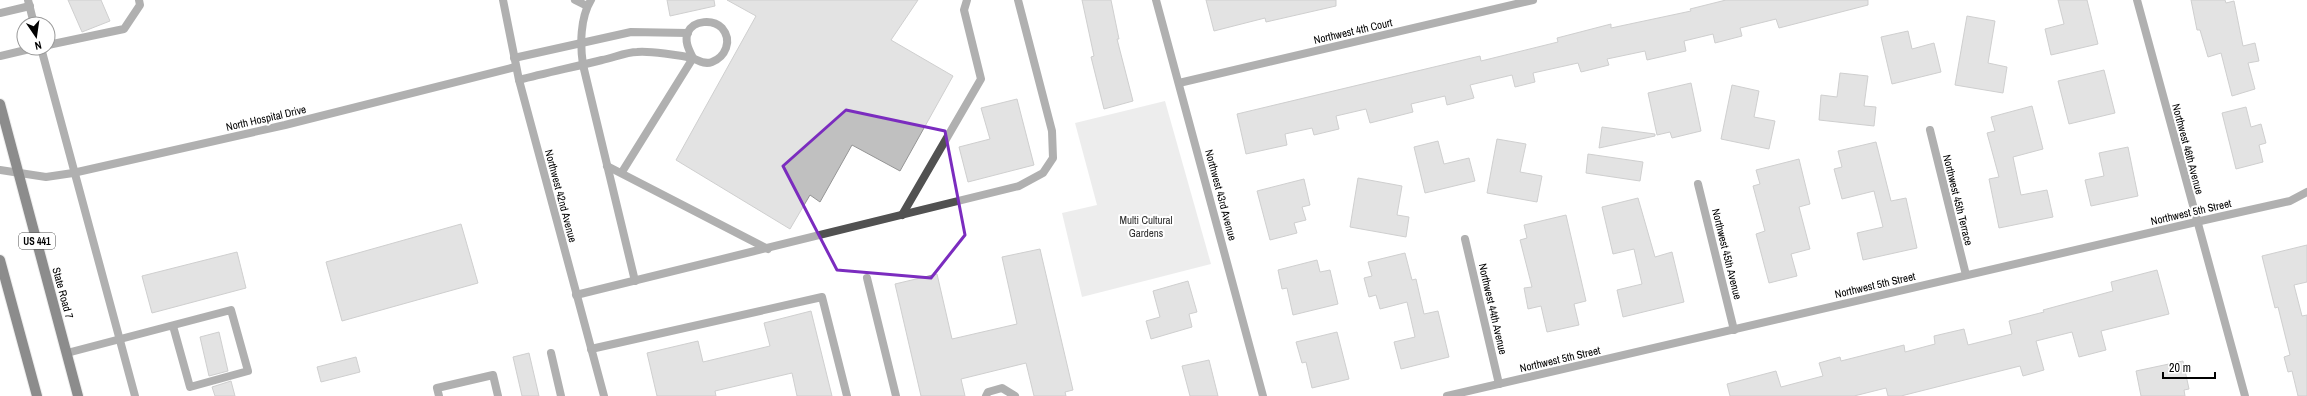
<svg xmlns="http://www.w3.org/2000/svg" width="2307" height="396" viewBox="0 0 2307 396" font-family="'Archivo Narrow',sans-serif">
<rect width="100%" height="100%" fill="#fff"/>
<polygon fill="#d8d8d8" points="1165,101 1211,264 1082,297 1062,213 1097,205 1075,123"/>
<g fill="#c0c0c0" stroke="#959595">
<polygon points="68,0 101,0 110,21 82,32"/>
<polygon points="667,0 714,0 715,6 670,16"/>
<polygon points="727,0 918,0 891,40 953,76 900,171 852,145 820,202 810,195 790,229 676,160 756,16"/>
<polygon points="1082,0 1111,0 1119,39 1117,39 1133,101 1104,109 1091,57 1094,56"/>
<polygon points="1206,0 1336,0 1336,6 1266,22 1265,18 1214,31"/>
<polygon points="1726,0 1868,0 1868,5 1779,28 1776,19 1740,28 1742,36 1715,43 1713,34 1684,41 1686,51 1647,60 1645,51 1607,59 1609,65 1581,72 1578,63 1533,73 1535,82 1515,87 1512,75 1470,85 1474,98 1447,105 1445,96 1411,104 1413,112 1370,123 1366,109 1336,116 1339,129 1314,135 1312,128 1285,134 1287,145 1246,154 1237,114 1480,56 1481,61 1558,42 1557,38 1611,24 1611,28 1691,11 1690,9"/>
<polygon points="2058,0 2087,0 2098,44 2051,55 2045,29 2064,24"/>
<polygon points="2191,0 2225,0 2226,3 2234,1 2243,46 2255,43 2259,61 2248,63 2255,89 2232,96 2221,53 2208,57 2200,30 2197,30"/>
<polygon points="1967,16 1995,21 1988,63 2007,67 2003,93 1955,85"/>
<polygon points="1908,31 1912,49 1934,43 1941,72 1892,84 1881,37"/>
<polygon points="2104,70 2115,113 2069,124 2058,81"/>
<polygon points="1840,73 1868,76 1864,106 1876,107 1874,126 1819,120 1821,95 1837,97"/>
<polygon points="1691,83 1701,131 1672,138 1670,132 1657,135 1648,93"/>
<polygon points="1732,85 1759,91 1754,117 1775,121 1769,149 1721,139"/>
<polygon points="1017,99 1034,165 968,182 959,147 990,139 981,108"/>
<polygon points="2032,106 2043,149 2013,157 2021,195 2047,190 2053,217 1999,228 1989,179 1999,177 1987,133 1995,131 1991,117"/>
<polygon points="2246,107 2251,127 2261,124 2266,143 2259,145 2263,162 2236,169 2222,113"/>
<polygon points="1602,127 1655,134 1655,136 1599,148"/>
<polygon points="1497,139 1526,144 1520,172 1542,176 1537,202 1487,193"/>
<polygon points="1438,141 1444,164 1469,158 1475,181 1425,193 1414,147"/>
<polygon points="1876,142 1891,201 1906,198 1917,248 1863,260 1857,233 1883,227 1874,191 1842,199 1834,169 1842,167 1838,151"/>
<polygon points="2128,147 2138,196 2091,206 2085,180 2104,176 2099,153"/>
<polygon points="1588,154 1643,162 1640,181 1586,173"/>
<polygon points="1799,159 1810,204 1799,207 1810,249 1791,254 1797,276 1769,283 1756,234 1765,231 1753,186 1760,184 1756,170"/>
<polygon points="1358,178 1402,186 1397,215 1409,217 1406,237 1350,227"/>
<polygon points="1304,179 1310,205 1302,207 1306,220 1294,223 1297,233 1270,240 1257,191"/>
<polygon points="1638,198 1655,257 1672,252 1684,302 1623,317 1617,290 1642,284 1634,249 1613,254 1602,207"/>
<polygon points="1566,215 1586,301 1574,304 1579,325 1547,332 1541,306 1528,309 1524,288 1532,287 1520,240 1527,238 1524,225"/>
<polygon points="461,224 478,283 342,321 326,262"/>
<polygon points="2307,245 2307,282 2294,285 2302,316 2307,315 2307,396 2298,396 2292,371 2288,372 2284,357 2290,355 2278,307 2275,308 2262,256"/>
<polygon points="1040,249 1073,390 1065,392 1066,396 1034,396 1026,363 961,379 965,396 921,396 895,284 937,274 952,339 1017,324 1002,257"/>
<polygon points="237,252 246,288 152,313 142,276"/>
<polygon points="1405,253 1412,280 1416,279 1424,314 1438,311 1449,357 1401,369 1394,342 1415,337 1407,302 1380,309 1376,295 1369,297 1364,278 1372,276 1368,262"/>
<polygon points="1317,260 1320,272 1330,270 1338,304 1293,315 1287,288 1282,289 1278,270"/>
<polygon points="2157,270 2169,314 2101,331 2106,350 2079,357 2072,332 2036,341 2044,370 2023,376 2020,366 1901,396 1888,396 1886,388 1854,396 1730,396 1727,384 1776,371 1781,387 1823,376 1819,363 1840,357 1841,361 1904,345 1905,352 1935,344 1934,336 1964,329 1968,345 2012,334 2009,321 2044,312 2043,310 2113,291 2111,282"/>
<polygon points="1188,281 1197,312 1189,314 1192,327 1151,339 1146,321 1160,317 1153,291"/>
<polygon points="811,311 832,396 797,396 792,373 715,391 716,396 657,396 647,353 698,341 703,362 770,346 764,323"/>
<polygon points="219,332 228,371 209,376 200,337"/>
<polygon points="1337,332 1349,379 1312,388 1306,362 1302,363 1296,342"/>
<polygon points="529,353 539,396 522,396 513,357"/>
<polygon points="356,357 360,372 321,382 317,367"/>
<polygon points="1209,360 1218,396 1190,396 1182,366"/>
<polygon points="2183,361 2189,389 2184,390 2185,396 2141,396 2136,371"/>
<polygon points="231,381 235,396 215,396 212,387"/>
</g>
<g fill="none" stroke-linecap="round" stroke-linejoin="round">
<defs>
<g id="primary">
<polyline points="0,104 78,396"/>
<polyline points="0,260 37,396"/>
</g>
</defs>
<use href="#primary" stroke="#dbdbdb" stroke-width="12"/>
<g stroke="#515151" stroke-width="8">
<polyline points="28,0 34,24"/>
<polyline points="575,0 587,6"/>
<path d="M591,0C580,18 580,45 583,65L635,281"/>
<polyline points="0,13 30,6"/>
<polyline points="48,45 124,29 140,5 139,0"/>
<polyline points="41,48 135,396"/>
<polyline points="0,56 34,48"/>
<polyline points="514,58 631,32 688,33"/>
<path d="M519,80C546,73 574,67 602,60C613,58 626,52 637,52C651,51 678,55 692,58C698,60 704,65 712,62C725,57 733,41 722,28C713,19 694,20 688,32C684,41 689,50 693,58"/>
<polyline points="607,166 768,249"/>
<polyline points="622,172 693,58"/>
<polyline points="902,215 981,79 964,10 967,0"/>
<polyline points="867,278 896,396"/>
<polyline points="576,295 1019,186 1043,173 1053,158 1052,131 1018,0"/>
<polyline points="591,349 822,297 847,396"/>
<polyline points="67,353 231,310 248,371 190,387 173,326"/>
<polyline points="551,353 561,396"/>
<polyline points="439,396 437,388 493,375 498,396"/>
<polyline points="986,396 988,392 1002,388 1015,396"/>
</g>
<g stroke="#515151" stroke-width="8">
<polyline points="503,0 519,80 604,396"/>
<polyline points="1156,0 1263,396"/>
<polyline points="1179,83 1533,0"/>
<polyline points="1930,130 1966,275"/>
<polyline points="0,170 46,177 73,173 285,125 515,67"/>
<polyline points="1698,184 1734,330"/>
<polyline points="2196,222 2290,201 2307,192"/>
<polyline points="1465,239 1499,384"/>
</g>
<g stroke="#515151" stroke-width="8">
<polyline points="2137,0 2245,396"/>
<polyline points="1447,396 2196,222"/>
</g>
<use href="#primary" stroke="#000" stroke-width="10"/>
</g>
<path d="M0 0H2307V396H0ZM846,110L945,131L965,235L931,278L837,270L783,166Z" fill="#fff" fill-opacity=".55" fill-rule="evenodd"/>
<path fill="none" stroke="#7b2cbf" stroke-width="3" stroke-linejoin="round" d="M846,110L945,131L965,235L931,278L837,270L783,166Z"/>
<g text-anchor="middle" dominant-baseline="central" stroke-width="4" stroke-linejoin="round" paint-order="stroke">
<rect fill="#fff" stroke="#4c4c4c" stroke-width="1" x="19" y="233" width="36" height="16" rx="3"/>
<g font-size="10" font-weight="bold" fill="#000">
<text x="37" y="241">US 441</text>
</g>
<g font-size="11" fill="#000" stroke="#fff">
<text transform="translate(1353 31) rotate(-13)">Northwest 4th Court</text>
<text transform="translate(266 118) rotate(-13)">North Hospital Drive</text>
<text transform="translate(2188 149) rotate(75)">Northwest 46th Avenue</text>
<text transform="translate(1221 195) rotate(75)">Northwest 43rd Avenue</text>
<text transform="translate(561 196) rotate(75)">Northwest 42nd Avenue</text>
<text transform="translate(1958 200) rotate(76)">Northwest 45th Terrace</text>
<text transform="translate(2191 212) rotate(-13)">Northwest 5th Street</text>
<text transform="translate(1727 254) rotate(76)">Northwest 45th Avenue</text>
<text transform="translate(1875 285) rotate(-13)">Northwest 5th Street</text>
<text transform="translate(63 293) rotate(75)">State Road 7</text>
<text transform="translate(1493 309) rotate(77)">Northwest 44th Avenue</text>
<text transform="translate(1560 359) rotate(-13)">Northwest 5th Street</text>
</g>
<g font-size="11" fill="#2f2f2f" stroke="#fff">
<text x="1146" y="220">Multi Cultural<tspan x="1146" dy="13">Gardens</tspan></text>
</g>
</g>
<g transform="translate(36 36) rotate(167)"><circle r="19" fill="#ffffff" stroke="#999999"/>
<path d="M0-3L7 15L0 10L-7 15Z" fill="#000000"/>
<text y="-6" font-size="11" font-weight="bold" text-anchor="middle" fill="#000000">N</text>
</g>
<path d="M2163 372v6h52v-6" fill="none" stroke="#000000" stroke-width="2"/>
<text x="2169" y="372" font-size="12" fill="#000000" stroke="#ffffff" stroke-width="3" paint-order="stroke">20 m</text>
</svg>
